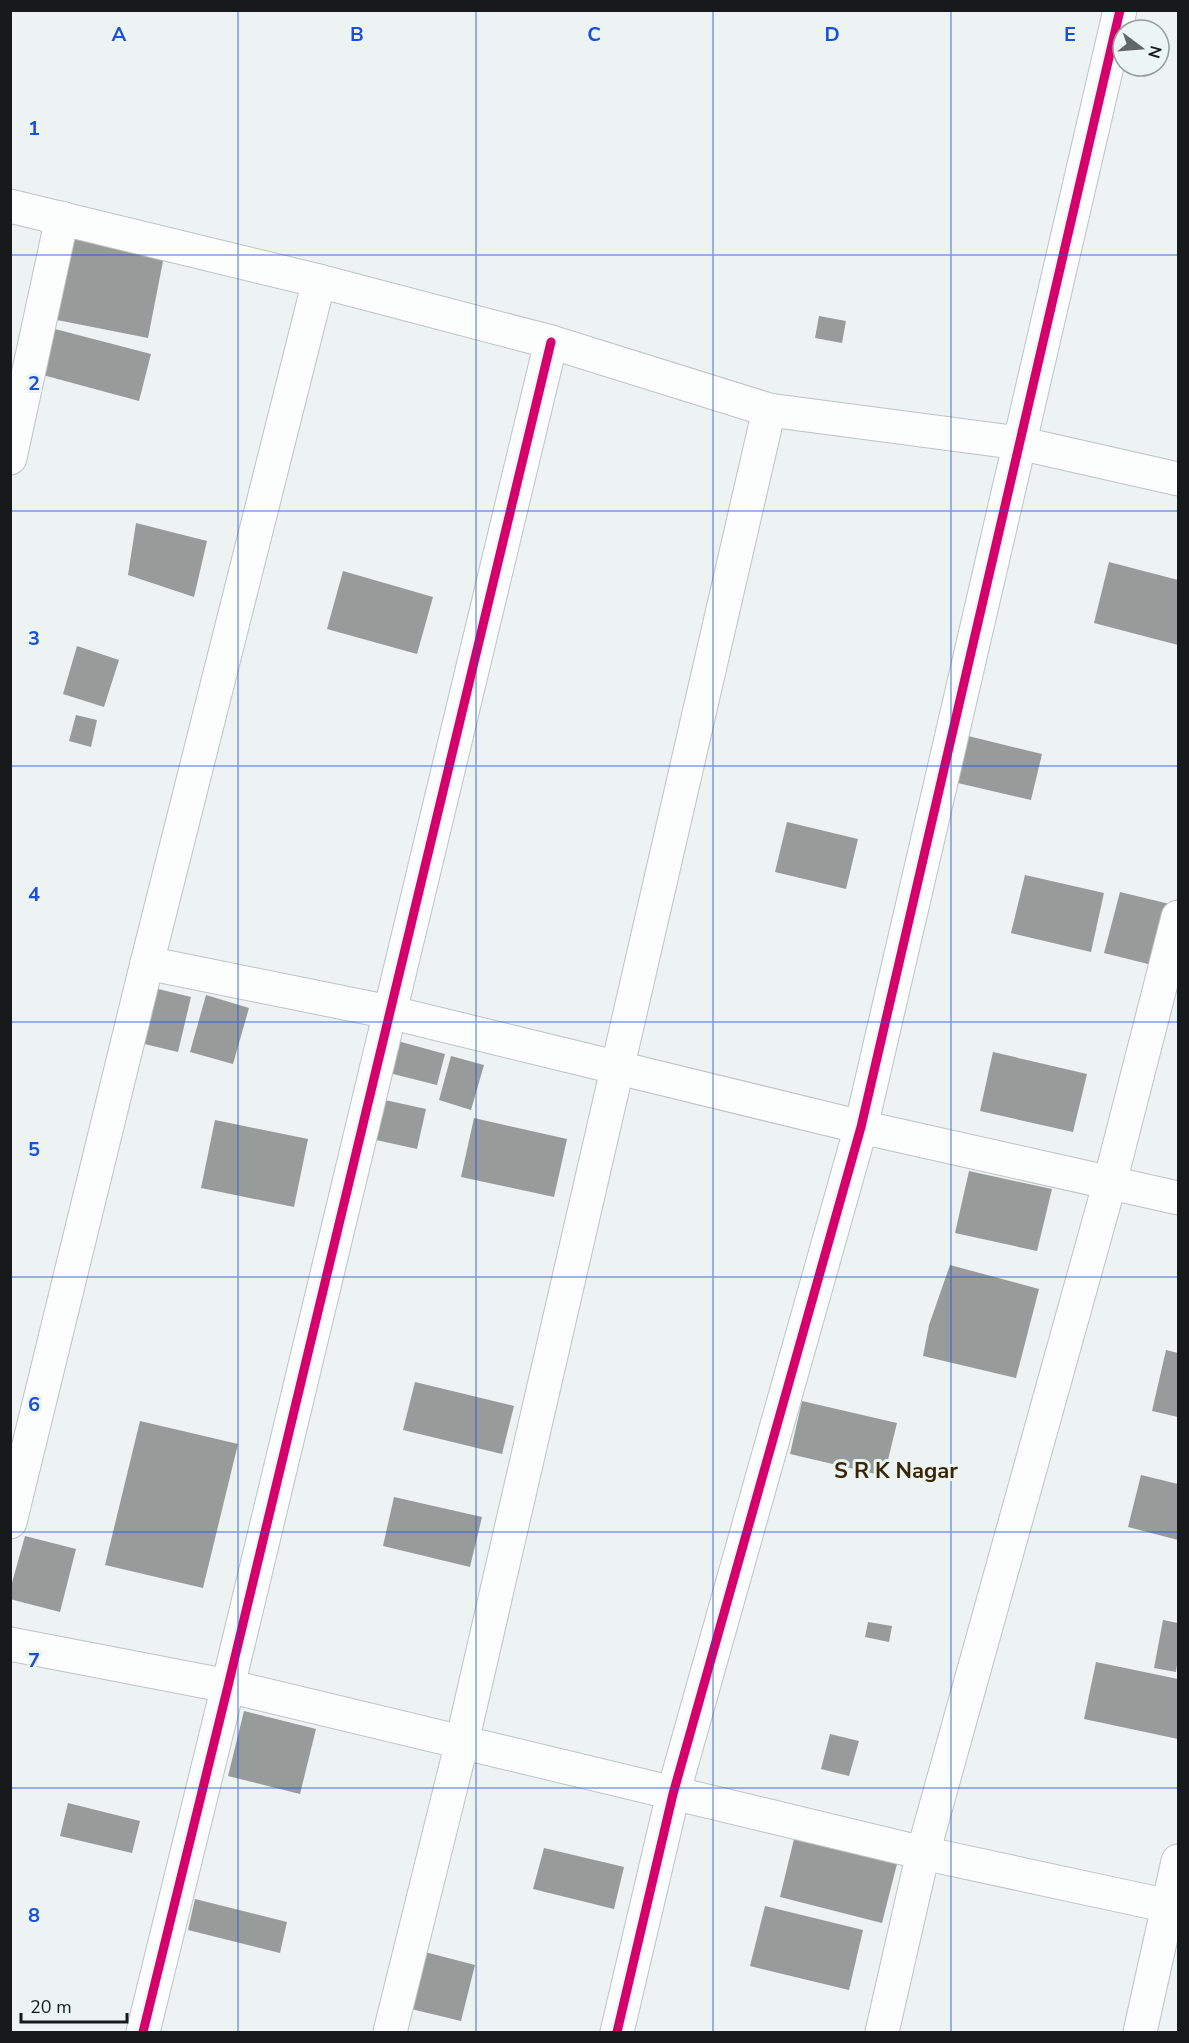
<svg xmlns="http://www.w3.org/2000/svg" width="1189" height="2043" viewBox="0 0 1189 2043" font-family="'Nunito Sans',sans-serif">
<rect width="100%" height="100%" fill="#edf2f2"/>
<g fill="#979b9a">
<polygon points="74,237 164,256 148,338 57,320"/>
<polygon points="819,316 846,321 842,343 815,338"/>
<polygon points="55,329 151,354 139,401 43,375"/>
<polygon points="136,523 207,541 194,597 128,575"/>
<polygon points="1109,562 1178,580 1178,645 1094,623"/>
<polygon points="343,571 433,597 417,654 327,629"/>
<polygon points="77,646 119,660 104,707 63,694"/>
<polygon points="76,715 97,720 91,747 69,741"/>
<polygon points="960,734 1042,754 1031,800 949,781"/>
<polygon points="787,822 858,839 846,889 775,872"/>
<polygon points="1025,875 1104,893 1091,952 1011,933"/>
<polygon points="1120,892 1178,906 1164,968 1104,953"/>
<polygon points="146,986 191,997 178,1052 132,1041"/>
<polygon points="206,995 249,1008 233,1064 190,1052"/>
<polygon points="394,1040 445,1054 437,1085 385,1072"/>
<polygon points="993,1052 1087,1074 1073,1132 980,1111"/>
<polygon points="451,1056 484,1065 471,1110 439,1100"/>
<polygon points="385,1100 426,1109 417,1149 376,1140"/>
<polygon points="474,1118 567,1139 554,1197 461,1177"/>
<polygon points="215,1120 308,1139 294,1207 201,1188"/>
<polygon points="969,1171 1052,1189 1037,1251 955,1233"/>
<polygon points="950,1265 1039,1289 1016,1378 923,1356 929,1325"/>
<polygon points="1166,1350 1178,1353 1178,1417 1152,1411"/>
<polygon points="415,1382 514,1406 502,1454 403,1430"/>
<polygon points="802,1401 897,1423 884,1476 790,1454"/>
<polygon points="140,1421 238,1444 203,1588 105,1565"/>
<polygon points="1141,1475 1178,1484 1178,1540 1128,1527"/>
<polygon points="394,1497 482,1517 470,1567 383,1546"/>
<polygon points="25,1536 76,1549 60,1612 10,1599 10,1590"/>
<polygon points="1163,1620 1178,1623 1178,1658 1176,1672 1154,1668"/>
<polygon points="868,1622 892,1626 889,1642 865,1637"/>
<polygon points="1096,1662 1178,1679 1178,1739 1084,1719"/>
<polygon points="244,1711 316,1729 300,1794 228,1776"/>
<polygon points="830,1734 859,1741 849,1776 821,1769"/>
<polygon points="68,1803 140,1821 132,1853 60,1836"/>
<polygon points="795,1835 898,1860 882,1923 780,1897"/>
<polygon points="544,1848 624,1867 614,1909 533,1889"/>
<polygon points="195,1899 287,1922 280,1953 188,1930"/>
<polygon points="765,1906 863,1930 849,1990 750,1966"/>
<polygon points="421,1951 475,1965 461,2021 407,2008"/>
</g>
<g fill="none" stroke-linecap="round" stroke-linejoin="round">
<defs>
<g id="minor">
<polyline points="10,206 319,281 551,342 769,410 1019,443 1178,479"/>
<polyline points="10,458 62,218"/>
<polyline points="147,963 389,1012 861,1127 1178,1198"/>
<polyline points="10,1522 147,963 319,281"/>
<polyline points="10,1644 228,1686 923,1853 1178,1908"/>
<polyline points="143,2032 228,1686 551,342"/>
<polyline points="390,2032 462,1742 769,410"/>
<polyline points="617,2032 673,1794 861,1127 1120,10"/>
<polyline points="882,2032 923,1853 1110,1182 1178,917"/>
<polyline points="1140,2032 1178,1861"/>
</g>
</defs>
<use href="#minor" stroke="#bfc3c3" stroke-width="35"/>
<use href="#minor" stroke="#fcfdfd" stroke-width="33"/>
<defs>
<g id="cycleway">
<polyline points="143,2032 228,1686 551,342"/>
<polyline points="617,2032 673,1794 861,1127 1120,10"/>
</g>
</defs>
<use href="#cycleway" stroke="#eaf5f4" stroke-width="13"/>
<use href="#cycleway" stroke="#d6006c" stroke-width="9"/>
</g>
<path fill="none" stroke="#1d4ed8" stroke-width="1.5" stroke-opacity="0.55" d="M238,10V2032M476,10V2032M713,10V2032M951,10V2032M10,255H1178M10,511H1178M10,766H1178M10,1022H1178M10,1277H1178M10,1532H1178M10,1788H1178"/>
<g text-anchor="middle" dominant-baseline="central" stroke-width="6" stroke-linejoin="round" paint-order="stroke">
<g font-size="22" font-weight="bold" fill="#3b2500" stroke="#eaf5f4">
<text x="896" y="1471">S R K Nagar</text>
</g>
</g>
<g font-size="20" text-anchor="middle" font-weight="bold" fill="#1d4ed8" stroke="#eaf5f4" stroke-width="6" stroke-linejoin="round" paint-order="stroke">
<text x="119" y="41">A</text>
<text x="357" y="41">B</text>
<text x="594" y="41">C</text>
<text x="832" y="41">D</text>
<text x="1070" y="41">E</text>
<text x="34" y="135">1</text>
<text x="34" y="390">2</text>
<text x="34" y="645">3</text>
<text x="34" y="901">4</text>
<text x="34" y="1156">5</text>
<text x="34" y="1411">6</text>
<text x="34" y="1667">7</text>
<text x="34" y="1922">8</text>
</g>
<rect width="1189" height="2043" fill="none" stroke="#161a1a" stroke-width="24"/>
<g transform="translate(1141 48) rotate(106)"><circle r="28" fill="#eaf5f4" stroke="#959d9d" stroke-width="1.5"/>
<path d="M0-4.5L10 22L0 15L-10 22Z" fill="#616666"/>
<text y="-9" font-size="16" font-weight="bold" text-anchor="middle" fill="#161a1a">N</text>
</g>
<path d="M21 2013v9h106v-9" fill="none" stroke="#161a1a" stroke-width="3"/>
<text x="30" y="2013" font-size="18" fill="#161a1a" stroke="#eaf5f4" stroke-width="4.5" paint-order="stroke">20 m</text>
</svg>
